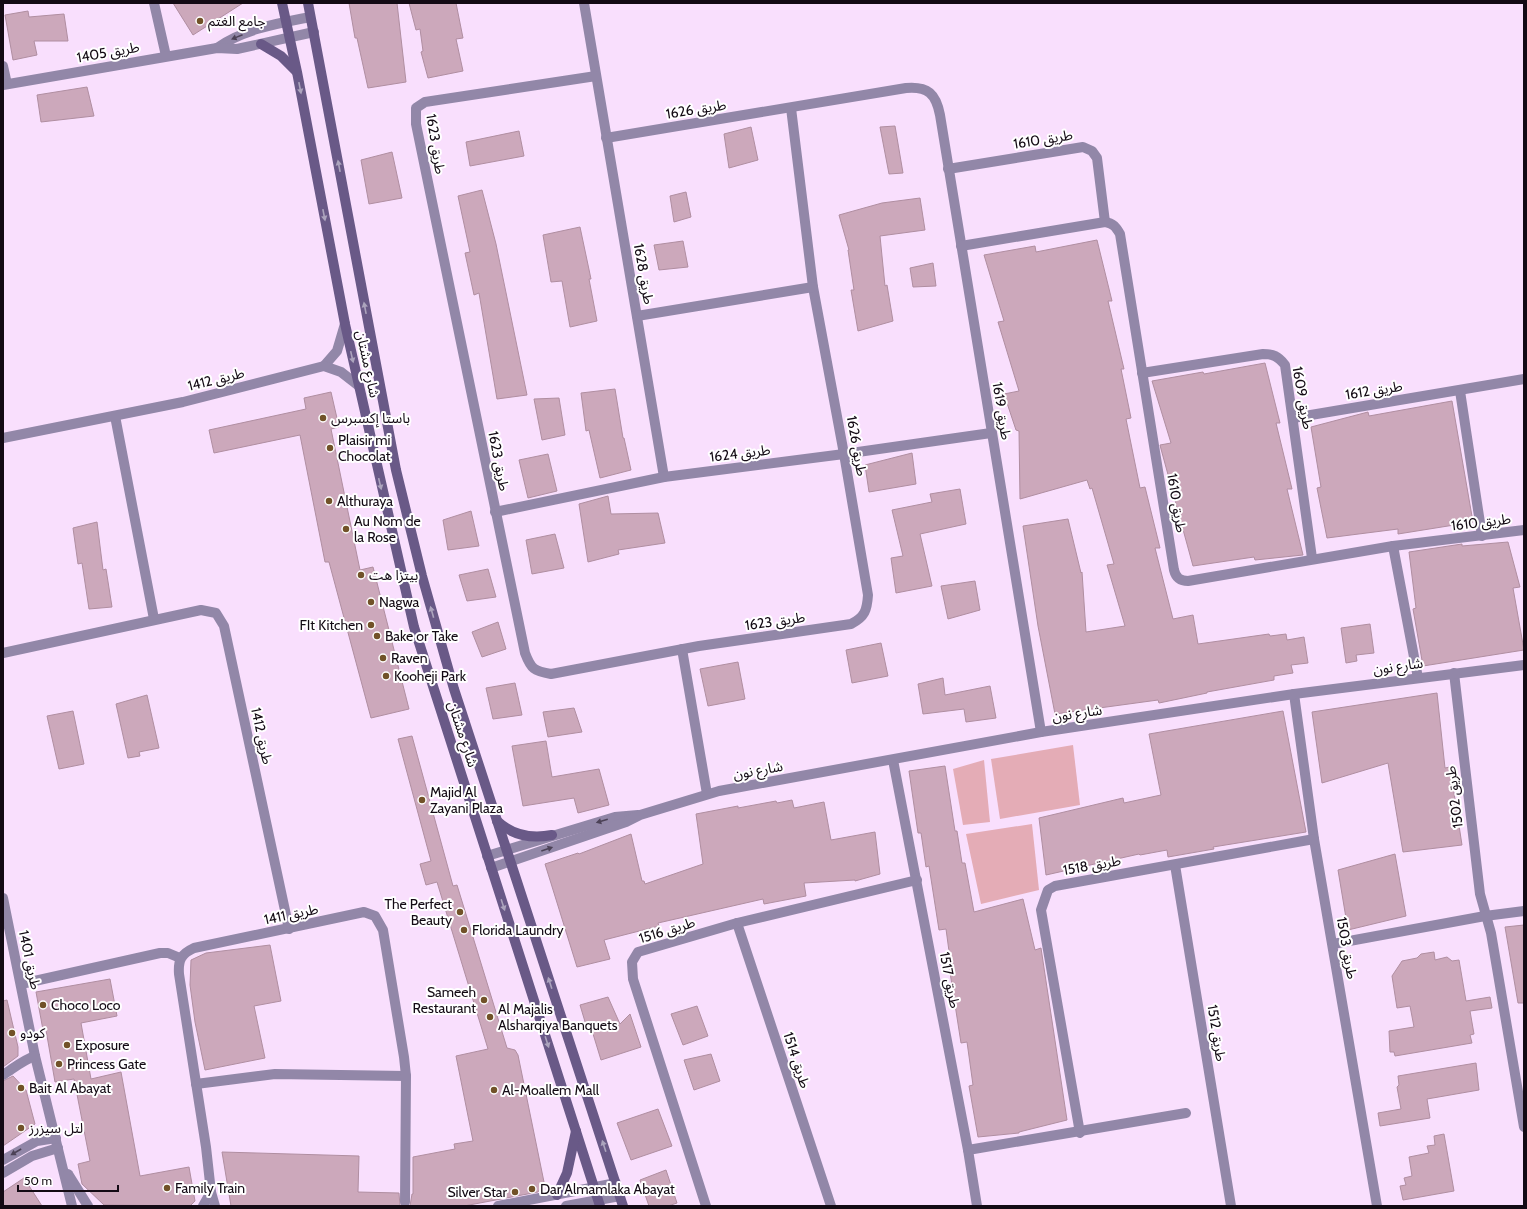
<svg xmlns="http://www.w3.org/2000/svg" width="1527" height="1209" viewBox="0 0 1527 1209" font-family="Cabin,'Noto Sans Arabic',sans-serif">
<rect width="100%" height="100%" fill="#f9dffd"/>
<g fill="#e4acb6">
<polygon points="1073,745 1080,805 1000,819 991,759"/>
<polygon points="984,760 990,822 963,825 953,769"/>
<polygon points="1032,824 1039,890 981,904 966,834"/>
</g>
<g fill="#cca8bb" stroke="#b08ea1">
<polygon points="173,3 243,3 193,35"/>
<polygon points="349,3 397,3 406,82 368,88 357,38 355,38"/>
<polygon points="409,3 456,3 463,38 456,39 463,71 428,78 421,52 423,51 420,29 416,30"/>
<polygon points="28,11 29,17 64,14 68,41 34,41 37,55 13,60 5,15"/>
<polygon points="87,87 94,116 41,122 37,95"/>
<polygon points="895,126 903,173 889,174 880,127"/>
<polygon points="751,127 758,160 729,168 724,134"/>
<polygon points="519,131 524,156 470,166 466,142"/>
<polygon points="392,152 402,198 369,204 361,160"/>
<polygon points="482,190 496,244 527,395 497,399 479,293 474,295 465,253 470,252 458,196"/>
<polygon points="686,192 691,217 674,222 670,196"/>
<polygon points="920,198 925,230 880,236 885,286 887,285 893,321 858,331 851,290 854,290 848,250 849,250 839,215 882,203"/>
<polygon points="580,227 591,279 589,279 597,321 570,327 562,281 551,282 543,235"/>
<polygon points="1097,240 1112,301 1108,301 1124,369 1121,369 1131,418 1126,419 1140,488 1145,487 1160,548 1155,548 1173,619 1193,615 1198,644 1269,634 1270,636 1286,634 1287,640 1304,637 1308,663 1291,665 1293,673 1274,676 1274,680 1207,692 1207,693 1159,703 1158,700 1055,714 1038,626 1023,526 1068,519 1081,573 1082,572 1086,632 1125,626 1107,565 1114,564 1092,488 1090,489 1087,480 1020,499 1019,431 1016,430 1004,394 1019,391 998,322 1004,321 984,255 1035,246 1036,252"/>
<polygon points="683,241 688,267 659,270 654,245"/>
<polygon points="933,263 936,286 913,287 910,268"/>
<polygon points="1265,363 1280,423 1276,423 1292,489 1287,489 1303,555 1255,560 1254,557 1193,566 1161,449 1160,445 1171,443 1152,381 1203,372 1204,374"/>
<polygon points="615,389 623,438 624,438 631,470 600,478 589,430 586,431 581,393"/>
<polygon points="331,392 339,427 331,429 360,570 373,567 409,709 371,718 329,562 325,562 300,435 214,453 209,430 306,409 304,398"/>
<polygon points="559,398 565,435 542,440 534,399"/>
<polygon points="1452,401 1473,522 1398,534 1398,529 1327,538 1317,488 1321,487 1311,427 1368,412 1369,416"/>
<polygon points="912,453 916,484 869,492 865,465"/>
<polygon points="548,454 557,491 528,498 519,460"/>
<polygon points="960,489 966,524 920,534 932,586 896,593 891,558 903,556 892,510 932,502 930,494"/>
<polygon points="608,496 611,514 658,513 665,543 618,550 619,554 588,562 579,504"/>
<polygon points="471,511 479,546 448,550 443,520"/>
<polygon points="97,522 103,570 106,569 112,607 89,609 82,563 78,564 73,528"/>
<polygon points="555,534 564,568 532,574 526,540"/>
<polygon points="1508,542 1520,587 1513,588 1524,650 1423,666 1413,609 1416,608 1409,552 1462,544 1462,546"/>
<polygon points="488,569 496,597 467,601 459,575"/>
<polygon points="975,581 980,610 948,619 941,586"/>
<polygon points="498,622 506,649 482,657 472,632"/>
<polygon points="1370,624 1374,653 1356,655 1357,661 1346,663 1341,628"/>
<polygon points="881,643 888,676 852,683 846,650"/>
<polygon points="738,662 745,699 708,706 700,669"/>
<polygon points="943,678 945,695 990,686 996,718 966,722 964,709 923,714 918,684"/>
<polygon points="515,683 522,715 493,719 486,688"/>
<polygon points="1437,693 1445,768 1450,767 1462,845 1403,852 1388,763 1322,783 1312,712"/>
<polygon points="147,695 159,748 139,752 140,756 128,758 116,704"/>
<polygon points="574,708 582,732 548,737 543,712"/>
<polygon points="73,711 84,764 59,769 47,716"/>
<polygon points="1283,711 1306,832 1213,847 1214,849 1168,857 1167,850 1140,855 1139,854 1046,875 1039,818 1123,798 1124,803 1161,795 1149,734"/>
<polygon points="412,736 453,886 457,885 507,1048 515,1050 518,1055 544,1182 538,1192 464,1206 410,1206 412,1194 413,1194 413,1157 455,1149 454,1144 473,1141 456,1056 488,1049 437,882 426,885 420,864 431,861 398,739"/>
<polygon points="546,741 552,777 599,769 609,805 578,813 574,798 523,806 512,746"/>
<polygon points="945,766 955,831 957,831 962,863 965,863 974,912 1023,899 1035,950 1041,948 1067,1120 1019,1132 1019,1133 978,1137 969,1086 973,1085 967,1042 961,1043 949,966 951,966 946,929 939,930 929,866 926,867 921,833 918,833 909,771"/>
<polygon points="792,800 794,808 824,802 831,840 875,832 880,874 855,881 855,880 804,883 806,896 764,904 763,899 658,923 659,926 604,940 610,959 577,967 545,864 578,853 579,854 631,834 642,881 644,881 645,884 703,864 696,814 738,806 738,808 776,801 777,803"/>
<polygon points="1395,854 1406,916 1348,930 1338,870"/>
<polygon points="1524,925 1524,1003 1518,1003 1505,927"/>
<polygon points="270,945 281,1001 254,1006 265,1058 205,1070 195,1022 190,985 191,960 206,953"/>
<polygon points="1434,952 1435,960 1447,957 1452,961 1459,960 1466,1001 1490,997 1492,1008 1470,1011 1474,1034 1470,1035 1472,1043 1395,1056 1394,1052 1390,1052 1389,1031 1414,1027 1410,1006 1397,1008 1392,976 1402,961 1417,958 1421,954"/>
<polygon points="110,979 117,1016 81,1023 91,1079 121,1072 140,1176 189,1167 195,1201 190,1206 104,1205 82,1184 78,1164 90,1161 74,1079 55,1082 46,1030 43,1030 36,992"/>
<polygon points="608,997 620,1024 630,1014 641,1047 601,1060 590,1024 586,1025 580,1005"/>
<polygon points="7,1000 18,1047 18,1056 3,1067 3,1001"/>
<polygon points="697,1006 708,1036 683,1045 671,1014"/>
<polygon points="711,1054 720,1081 694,1090 684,1060"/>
<polygon points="1476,1063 1479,1090 1427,1099 1430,1118 1380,1126 1378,1113 1401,1109 1397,1087 1399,1085 1398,1076"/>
<polygon points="13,1076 26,1090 35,1124 3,1146 3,1081"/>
<polygon points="658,1109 672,1146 631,1160 617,1123"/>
<polygon points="1444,1134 1454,1191 1403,1200 1400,1186 1406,1185 1404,1178 1412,1176 1409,1157 1429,1153 1427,1146 1435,1145 1434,1136"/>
<polygon points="222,1152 359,1156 358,1192 399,1193 400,1206 231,1206"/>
<polygon points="666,1170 677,1203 668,1206 649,1206 640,1180"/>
<polygon points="24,1178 42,1206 3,1206 3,1192"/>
</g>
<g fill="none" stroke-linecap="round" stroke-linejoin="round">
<g stroke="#9287a8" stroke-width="10">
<polyline points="154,3 166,56"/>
<polyline points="584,3 664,477"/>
<path d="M217,48C243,29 280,23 310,17"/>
<polyline points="3,66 7,84"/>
<path d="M596,76L425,102L416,108V124L525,653C531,669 534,671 551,674L699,646L851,624C865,617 867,610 868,595L844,454L813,287L791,108"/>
<polyline points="3,85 217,48 237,49 314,32"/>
<path d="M606,138L906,88C928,86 936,94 940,115L1041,732"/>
<polyline points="948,169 1083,147 1092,151 1097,158 1105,222"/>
<path d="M961,246L1105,222C1113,223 1116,227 1120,234L1174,570C1176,578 1180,581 1188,581L1393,546L1524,530"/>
<polyline points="637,316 813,287"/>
<polyline points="324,366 337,351 345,324"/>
<path d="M1142,373L1263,354C1273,354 1278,356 1285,365L1312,558"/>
<polyline points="1460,391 1482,536"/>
<polyline points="115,416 154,619"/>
<polyline points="1293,418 1524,379"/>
<polyline points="3,438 183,402 324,366 341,372 359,386"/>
<polyline points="495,512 664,477 844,454 991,433"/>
<polyline points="1393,546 1418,678"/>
<polyline points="682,649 707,794"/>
<polyline points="3,653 201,610 216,613 224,626 289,929"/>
<polyline points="1454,673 1480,894 1491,933 1524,1127"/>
<polyline points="1294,694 1314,839 1377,1206"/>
<polyline points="893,760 968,1150 977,1206"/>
<polyline points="487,856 615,817 638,815"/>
<polyline points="1175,865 1231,1206"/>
<polyline points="491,868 626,822 640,815 719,791 1041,732 1294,694 1524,665"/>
<polyline points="3,898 35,1056 72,1206"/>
<polyline points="737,923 831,1206"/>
<polyline points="1333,944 1485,916 1524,911"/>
<polyline points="21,984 160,953 168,953 180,958"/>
<path d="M3,1075C14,1068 23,1060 35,1056"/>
<polyline points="196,1084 275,1074 406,1076"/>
<polyline points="1080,1133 1041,910 1048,890 1055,886 1314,839"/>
<polyline points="968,1150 1186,1113"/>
<polyline points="3,1160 37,1141 56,1138"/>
<polyline points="3,1173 32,1156 58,1148"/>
<polyline points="68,1174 88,1206"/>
<polyline points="203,1206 211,1192"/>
<path d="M215,1206L211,1192L206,1147L179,974C178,960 181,954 194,948L364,912L375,916L383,930L404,1057L406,1076L405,1202"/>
<polyline points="498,1206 616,1183"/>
<polyline points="566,1206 620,1196"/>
<polyline points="706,1206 633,979 632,962 638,952 737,923 917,880"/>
</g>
<g stroke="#695987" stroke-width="10">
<polyline points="282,3 297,72 345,324 414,627 600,1206"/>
<polyline points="308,3 396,470 422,576 454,689 623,1206"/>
<polyline points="261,44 281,56 296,71"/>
<path d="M497,821C513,836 531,839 552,835"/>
<polyline points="557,1195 567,1173 576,1131"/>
</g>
</g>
<defs><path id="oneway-solid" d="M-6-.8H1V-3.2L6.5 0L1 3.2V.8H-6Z"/></defs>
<g fill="#4c4257">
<use href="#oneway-solid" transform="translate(237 37) rotate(158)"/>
<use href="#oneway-solid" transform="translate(602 821) rotate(164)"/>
<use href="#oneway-solid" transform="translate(547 849) rotate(-19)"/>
<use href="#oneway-solid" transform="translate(16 1152) rotate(150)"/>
</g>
<g fill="#aca4bd">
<use href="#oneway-solid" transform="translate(300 88) rotate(79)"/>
<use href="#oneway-solid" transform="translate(339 166) rotate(-101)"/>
<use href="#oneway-solid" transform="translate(324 215) rotate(79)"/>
<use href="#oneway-solid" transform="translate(365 308) rotate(-101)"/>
<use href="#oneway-solid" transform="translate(352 357) rotate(77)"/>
<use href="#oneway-solid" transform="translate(380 484) rotate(77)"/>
<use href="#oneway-solid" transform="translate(432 612) rotate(-106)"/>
<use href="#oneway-solid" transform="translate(503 905) rotate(72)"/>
<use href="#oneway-solid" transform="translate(550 983) rotate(-108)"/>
<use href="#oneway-solid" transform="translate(547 1042) rotate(72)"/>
<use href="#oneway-solid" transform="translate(604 1146) rotate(-108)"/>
</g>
<g fill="#715228" stroke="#fff" stroke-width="1.5">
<circle cx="200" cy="21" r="4"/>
<circle cx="323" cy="418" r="4"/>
<circle cx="330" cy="448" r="4"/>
<circle cx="329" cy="501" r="4"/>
<circle cx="346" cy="529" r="4"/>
<circle cx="361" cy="575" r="4"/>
<circle cx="371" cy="602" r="4"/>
<circle cx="371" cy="625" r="4"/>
<circle cx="377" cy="636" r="4"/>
<circle cx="383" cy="658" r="4"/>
<circle cx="386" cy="676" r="4"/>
<circle cx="422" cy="800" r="4"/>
<circle cx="460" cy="912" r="4"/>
<circle cx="464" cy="930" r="4"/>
<circle cx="484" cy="1000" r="4"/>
<circle cx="43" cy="1005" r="4"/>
<circle cx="490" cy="1017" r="4"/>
<circle cx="12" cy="1033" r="4"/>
<circle cx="67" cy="1045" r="4"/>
<circle cx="59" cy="1064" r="4"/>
<circle cx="21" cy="1088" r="4"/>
<circle cx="494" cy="1090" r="4"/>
<circle cx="21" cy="1128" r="4"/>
<circle cx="167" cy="1188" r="4"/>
<circle cx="532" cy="1189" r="4"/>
<circle cx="515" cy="1192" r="4"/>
</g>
<g text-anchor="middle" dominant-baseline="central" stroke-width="4" stroke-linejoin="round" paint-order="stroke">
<g font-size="14" fill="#130a14" stroke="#fff" text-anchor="start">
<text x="208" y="21">جامع الغتم</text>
<text x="331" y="418">باستا إكسبرس</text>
<text x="338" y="440">Plaisir mi<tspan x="338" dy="16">Chocolat</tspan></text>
<text x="337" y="501">Althuraya</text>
<text x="354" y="521">Au Nom de<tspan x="354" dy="16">la Rose</tspan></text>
<text x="369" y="575">بيتزا هت</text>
<text x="379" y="602">Nagwa</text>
<text x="363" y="625" text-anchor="end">FIt Kitchen</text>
<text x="385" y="636">Bake or Take</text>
<text x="391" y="658">Raven</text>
<text x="394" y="676">Kooheji Park</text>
<text x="430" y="792">Majid Al<tspan x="430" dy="16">Zayani Plaza</tspan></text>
<text x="452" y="904" text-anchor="end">The Perfect<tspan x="452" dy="16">Beauty</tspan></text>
<text x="472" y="930">Florida Laundry</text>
<text x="476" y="992" text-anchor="end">Sameeh<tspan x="476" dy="16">Restaurant</tspan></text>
<text x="51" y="1005">Choco Loco</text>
<text x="498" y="1009">Al Majalis<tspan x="498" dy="16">Alsharqiya Banquets</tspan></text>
<text x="20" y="1033">كودو</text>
<text x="75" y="1045">Exposure</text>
<text x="67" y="1064">Princess Gate</text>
<text x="29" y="1088">Bait Al Abayat</text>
<text x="502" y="1090">Al-Moallem Mall</text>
<text x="29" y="1128">لتل سيزرز</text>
<text x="175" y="1188">Family Train</text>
<text x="540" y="1189">Dar Almamlaka Abayat</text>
<text x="507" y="1192" text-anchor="end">Silver Star</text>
</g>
<g font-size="14" fill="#130a14" stroke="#fff">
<text transform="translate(108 52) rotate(-10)">طريق 1405</text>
<text transform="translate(696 109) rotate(-9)">طريق 1626</text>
<text transform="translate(1043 139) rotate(-9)">طريق 1610</text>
<text transform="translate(436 144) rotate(81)">طريق 1623</text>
<text transform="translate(644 274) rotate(80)">طريق 1628</text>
<text transform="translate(368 364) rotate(78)">شارع مشتان</text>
<text transform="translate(216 379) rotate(-14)">طريق 1412</text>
<text transform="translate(1374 390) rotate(-9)">طريق 1612</text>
<text transform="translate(1303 398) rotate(80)">طريق 1609</text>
<text transform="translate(1002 411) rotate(81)">طريق 1619</text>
<text transform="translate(857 446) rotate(80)">طريق 1626</text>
<text transform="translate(740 453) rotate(-7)">طريق 1624</text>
<text transform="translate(499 461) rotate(79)">طريق 1623</text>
<text transform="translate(1177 503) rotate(81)">طريق 1610</text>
<text transform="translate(1481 522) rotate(-7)">طريق 1610</text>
<text transform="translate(775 621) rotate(-8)">طريق 1623</text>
<text transform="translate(1398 666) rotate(-8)">شارع نون</text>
<text transform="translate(1077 713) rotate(-8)">شارع نون</text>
<text transform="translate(463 734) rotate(72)">شارع مشتان</text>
<text transform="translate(262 736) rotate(78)">طريق 1412</text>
<text transform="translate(758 770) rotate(-10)">شارع نون</text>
<text transform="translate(1454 797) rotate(-97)">طريق 1502</text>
<text transform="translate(1092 865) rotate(-10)">طريق 1518</text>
<text transform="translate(291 914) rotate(-12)">طريق 1411</text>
<text transform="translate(667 930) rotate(-17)">طريق 1516</text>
<text transform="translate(1347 948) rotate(80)">طريق 1503</text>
<text transform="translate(30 960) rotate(78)">طريق 1401</text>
<text transform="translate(950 980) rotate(79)">طريق 1517</text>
<text transform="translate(1217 1033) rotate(81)">طريق 1512</text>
<text transform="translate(797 1060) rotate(72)">طريق 1514</text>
</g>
</g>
<rect width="1527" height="1209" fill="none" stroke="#130a14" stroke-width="8"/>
<path d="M18 1185v6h100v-6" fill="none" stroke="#130a14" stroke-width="2"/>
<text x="24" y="1185" font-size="12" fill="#130a14" stroke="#ffffff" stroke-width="3" paint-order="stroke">50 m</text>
</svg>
